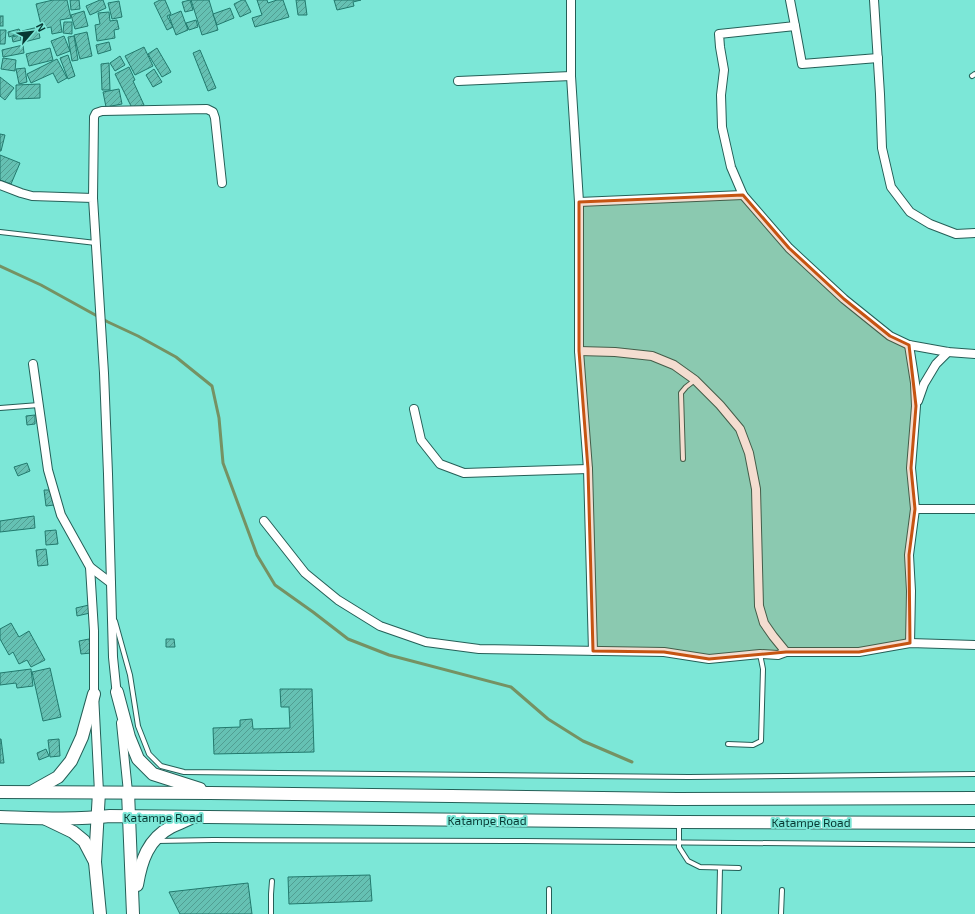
<svg xmlns="http://www.w3.org/2000/svg" width="975" height="914" viewBox="0 0 975 914" font-family="'Exo 2',sans-serif">
<defs>
<pattern id="building-hatch" width="6" height="6" patternUnits="userSpaceOnUse"><rect width="6" height="6" fill="#65c1b3"/><path d="M-1 1l2-2M0 6l6-6M5 7l2-2" fill="none" stroke="#519e92"/></pattern>
</defs>
<rect width="100%" height="100%" fill="#7ce7d7"/>
<g fill="none" stroke-linecap="round" stroke-linejoin="round">
<polyline stroke="#759263" stroke-width="3" points="0,266 41,285 108,322 138,336 176,357 212,386 219,418 223,463 257,555 275,585 313,612 348,639 389,655 511,687 548,719 583,741 632,762"/>
</g>
<g fill="url(#building-hatch)" stroke="#22796d">
<polygon points="53,0 67,0 71,18 60,20 62,32 52,34 51,27 42,29 36,4"/>
<polygon points="70,0 79,0 80,9 71,10"/>
<polygon points="100,0 103,0 106,8 90,15 86,6"/>
<polygon points="160,0 165,0 171,14 167,16 173,27 167,30 154,3"/>
<polygon points="190,0 193,10 185,12 182,2"/>
<polygon points="191,0 209,0 218,30 202,35"/>
<polygon points="242,0 245,0 251,12 240,17 234,4"/>
<polygon points="257,0 267,0 268,3 277,0 283,0 289,17 255,27 252,18 262,15"/>
<polygon points="296,0 305,0 307,15 298,15"/>
<polygon points="334,0 361,0 353,2 354,6 337,10"/>
<polygon points="119,1 122,17 112,19 108,3"/>
<polygon points="230,8 234,18 217,25 213,14"/>
<polygon points="84,11 88,26 75,29 71,15"/>
<polygon points="181,11 188,30 176,35 169,16"/>
<polygon points="109,12 110,21 117,20 119,29 114,30 115,38 97,41 95,25 100,24 98,13"/>
<rect x="0" y="16" width="3" height="10"/>
<polygon points="196,20 198,27 189,30 186,23"/>
<polygon points="64,22 72,22 72,34 63,33"/>
<polygon points="38,27 40,38 24,42 22,31"/>
<polygon points="19,29 21,33 9,37 8,32"/>
<polygon points="0,30 6,30 5,44 0,44"/>
<polygon points="87,32 92,56 80,59 74,35"/>
<polygon points="20,35 21,40 13,42 12,37"/>
<polygon points="64,36 70,51 57,56 51,41"/>
<polygon points="74,36 78,60 72,61 68,37"/>
<polygon points="109,42 111,50 98,54 96,45"/>
<polygon points="23,45 24,53 3,57 2,50"/>
<polygon points="144,47 153,66 135,75 125,56"/>
<polygon points="50,48 53,60 29,66 26,54"/>
<polygon points="157,48 171,72 162,77 148,54"/>
<polygon points="200,50 216,88 208,91 193,53"/>
<polygon points="68,55 75,76 68,79 60,58"/>
<polygon points="120,56 125,65 115,71 110,63"/>
<polygon points="3,58 16,60 15,71 1,69"/>
<polygon points="57,59 67,78 58,83 53,73 31,83 27,74"/>
<polygon points="109,63 110,90 102,90 101,64"/>
<polygon points="129,67 135,80 133,81 144,105 133,110 115,74"/>
<polygon points="25,68 27,82 19,84 16,69"/>
<polygon points="154,69 162,82 153,87 146,75"/>
<polygon points="0,77 14,88 5,100 0,96"/>
<polygon points="40,84 40,98 16,99 16,85"/>
<polygon points="119,89 122,104 106,107 103,92"/>
<polygon points="0,134 5,135 1,151 0,151"/>
<polygon points="0,155 20,163 11,184 0,180"/>
<polygon points="35,415 35,424 27,425 26,416"/>
<polygon points="27,463 30,471 18,476 14,467"/>
<polygon points="44,490 52,490 54,505 46,506"/>
<polygon points="34,516 35,528 0,532 0,521"/>
<polygon points="56,530 58,544 46,545 45,531"/>
<polygon points="46,549 48,565 38,566 36,550"/>
<polygon points="89,605 90,613 77,616 76,608"/>
<polygon points="11,623 19,637 29,631 45,660 31,667 27,660 19,664 13,652 9,655 0,639 0,629"/>
<polygon points="89,639 91,653 81,654 79,641"/>
<polygon points="166,639 174,639 175,647 166,647"/>
<polygon points="50,668 61,717 43,721 32,672"/>
<polygon points="31,669 33,686 17,688 16,683 0,685 0,673"/>
<polygon points="280,689 312,689 314,752 214,754 213,728 240,727 240,720 252,719 253,729 290,728 289,707 281,707"/>
<polygon points="0,739 1,739 4,763 0,763"/>
<polygon points="59,739 60,756 50,757 48,740"/>
<polygon points="46,749 49,756 39,760 37,753"/>
<polygon points="370,875 372,901 289,904 288,877"/>
<polygon points="248,883 252,914 180,914 169,892"/>
</g>
<g fill="none" stroke-linecap="round" stroke-linejoin="round">
<defs>
<g id="lane">
<polyline points="972,76 975,74"/>
<polyline points="0,232 96,243"/>
<polyline points="0,408 39,405"/>
<polyline points="683,459 681,393 686,387 695,380"/>
<polyline points="115,621 130,675 138,726 149,754 161,766 184,772 689,777 975,774"/>
<polyline points="728,744 753,745 761,741 763,669 760,654"/>
<polyline points="679,824 679,847 688,861 700,867 739,868"/>
<polyline points="157,841 213,840 524,841 975,845"/>
<polyline points="271,914 271,894 272,881"/>
<polyline points="549,914 549,889"/>
<polyline points="719,914 720,868"/>
<polyline points="781,914 782,890"/>
</g>
<g id="street">
<polyline points="571,0 571,76 579,202 579,351 588,469 593,651"/>
<polyline points="790,0 795,26 719,34 720,47 724,70 721,95 722,127 731,167 743,195 789,248 844,299 890,336 909,345 948,352 975,354"/>
<polyline points="874,0 880,94 882,148 891,187 910,212 930,224 956,234 975,233"/>
<polyline points="795,26 802,64 878,58"/>
<polyline points="458,81 571,76"/>
<polyline points="0,185 21,193 32,196 93,198 104,373 108,474 111,583"/>
<polyline points="93,198 94,117 96,113 102,111 207,109 213,112 215,118 222,183"/>
<polyline points="579,202 743,195"/>
<polyline points="909,345 915,383 916,406 911,468 915,509 909,555 911,591 910,643"/>
<polyline points="579,351 615,352 652,356 674,365 695,380 720,405 740,429 749,453 756,489 759,606 764,623 773,636 786,652"/>
<polyline points="33,364 48,470 61,515 90,567 111,583 113,657 117,696"/>
<polyline points="918,401 924,384 936,364 948,352"/>
<polyline points="414,409 421,440 440,464 464,473 588,469"/>
<polyline points="915,509 975,509"/>
<polyline points="264,521 305,573 338,600 380,626 426,642 479,649 664,652 709,659 760,654 778,655 786,652 859,652 910,643 975,645"/>
<polyline points="90,567 94,631 94,694 99,792"/>
<polyline points="121,723 128,792"/>
</g>
<g id="secondary">
<polyline points="117,692 129,737 138,759 153,774 200,789"/>
<polyline points="33,791 58,777 71,761 82,737 94,694"/>
<polyline points="0,792 210,793 677,799 975,798"/>
<polyline points="99,792 95,862 100,914"/>
<polyline points="128,792 133,914"/>
<path d="M0,817C36,818 74,820 110,816L679,822L975,823"/>
<polyline points="46,819 73,832 84,841 95,862"/>
<path d="M137,885C141,861 148,839 171,827C177,824 183,822 189,819"/>
</g>
</defs>
<use href="#lane" stroke="#255f57" stroke-width="6"/>
<use href="#street" stroke="#255f57" stroke-width="10"/>
<use href="#secondary" stroke="#255f57" stroke-width="14"/>
<use href="#lane" stroke="#fff" stroke-width="4"/>
<use href="#street" stroke="#fff" stroke-width="8"/>
<use href="#secondary" stroke="#fff" stroke-width="12"/>
</g>
<path fill="#c65412" fill-opacity="0.2" stroke="#c65412" stroke-width="3" stroke-linejoin="round" d="M743,195L789,248L844,299L890,336L909,345L916,406L911,468L915,509L909,555L910,643L859,652H786L709,659L664,652L593,651L588,469L579,351V202Z"/>
<g text-anchor="middle" dominant-baseline="central" stroke-width="4" stroke-linejoin="round" paint-order="stroke">
<g font-size="12" fill="#073933" stroke="#7ce7d7">
<text x="163" y="817">Katampe Road</text>
<text x="487" y="820">Katampe Road</text>
<text x="811" y="822">Katampe Road</text>
</g>
</g>
<g transform="translate(32 32) rotate(62)" stroke="#7ce7d7" stroke-width="3" paint-order="stroke">
<path d="M0-3L7 15L0 10L-7 15Z" fill="#073933"/>
<text y="-6" font-size="11" font-weight="bold" text-anchor="middle" fill="#073933">N</text>
</g>
</svg>
